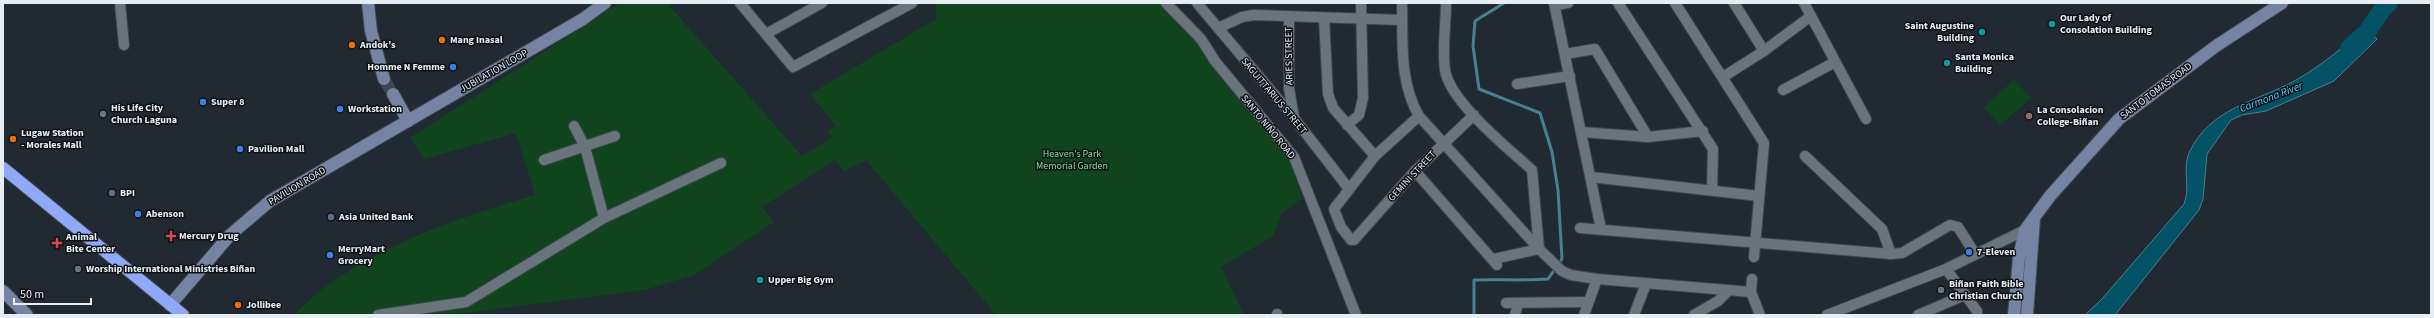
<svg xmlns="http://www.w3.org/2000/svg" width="2434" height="318" viewBox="0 0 2434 318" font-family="'Source Sans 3',sans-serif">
<rect width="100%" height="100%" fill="#212a32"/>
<g fill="#10441d">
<path d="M620,3H667L802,156L832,138L827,131L836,126L810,94L936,19L935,3H1171L1291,163L1302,198L1281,214L1273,236L1221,267L1244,315H996L866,160L844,171L835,160L762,207L774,222L694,275L644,290L450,315H294C356,251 451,220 535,195L516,133L424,159L410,138Z"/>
<polygon points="2014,80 2031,98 2000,125 1984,107"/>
</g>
<path fill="#035165" stroke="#478090" d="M2365,29L2377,39L2334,81L2266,111L2242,115L2231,120L2207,154L2203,199L2199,210L2115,315H2085L2102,299L2184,204C2191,188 2182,169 2189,153C2210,107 2257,102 2296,80C2321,66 2343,47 2365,29Z"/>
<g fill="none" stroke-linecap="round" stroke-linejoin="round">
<path stroke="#478090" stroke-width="3" d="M1474,315V280C1499,279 1523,281 1548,279L1562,259L1558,190L1552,152L1540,113L1479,89L1473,46L1475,21L1504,3"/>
<polyline stroke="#035165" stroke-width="18" points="2349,48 2367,32 2381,11 2389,3"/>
<polyline stroke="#3f474f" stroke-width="12" stroke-dasharray="12 6" stroke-linecap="butt" points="384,79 393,94"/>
<defs>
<g id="street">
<polyline points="120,3 124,45"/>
<polyline points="740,3 793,67 912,3"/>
<polyline points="1166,3 1201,39 1215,61 1294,157 1356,315"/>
<polyline points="1197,3 1294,118 1349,189"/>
<path d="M1402,3C1403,41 1399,82 1419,116L1539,249L1562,271L1571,275L1597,279L1751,292"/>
<path d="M1446,3C1446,24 1442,49 1445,70C1450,102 1508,148 1532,170L1539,249"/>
<polyline points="1554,3 1601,229"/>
<polyline points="1618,3 1713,149 1712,190"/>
<polyline points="1675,3 1764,143 1754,257"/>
<polyline points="1734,3 1764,51"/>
<polyline points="1804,3 1866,119"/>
<polyline points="1555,6 1568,3"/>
<polyline points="1289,17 1289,88 1294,118"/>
<polyline points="1324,18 1328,94 1333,108 1375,156"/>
<polyline points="1218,28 1242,17 1254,15 1402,20"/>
<polyline points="766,34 822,3"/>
<polyline points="1565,54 1595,49 1648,137"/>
<polyline points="1723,77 1764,51 1811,16"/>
<polyline points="1517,84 1570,76"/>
<polyline points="1783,90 1835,62"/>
<polyline points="1419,116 1375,156 1334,209 1341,227 1351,240 1354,240 1415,171 1474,115"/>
<polyline points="1347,125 1359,115 1363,98 1361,3"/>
<polyline points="574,126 585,147 604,218"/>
<polyline points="1581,132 1648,137 1703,131"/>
<polyline points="1805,156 1882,229 1891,254"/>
<polyline points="544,160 615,136"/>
<polyline points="1415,171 1497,265"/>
<polyline points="1591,177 1759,196"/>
<polyline points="1580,228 1891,254 1902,253 1950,225 1958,227 1975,254"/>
<polyline points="1494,259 1539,249"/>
<polyline points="1946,269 1977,311 1977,315"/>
<polyline points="1752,279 1751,292 1760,315"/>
<polyline points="1506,303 1588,302"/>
<polyline points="1277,314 1277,315"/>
<polyline points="378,315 466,302 604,218 721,163"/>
<polyline points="1515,315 1518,304"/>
<polyline points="1584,315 1597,279"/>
<polyline points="1634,315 1646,284"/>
<polyline points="1694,315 1718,301 1728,291"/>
<polyline points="1827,315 1946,269 2025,230"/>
<polyline points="1918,315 1965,295"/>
</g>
<g id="secondary">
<polyline points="368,3 371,31 384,79"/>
<polyline points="393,94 408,121"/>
<polyline points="3,291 27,315"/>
<polyline points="170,305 230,235 270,201 583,19 605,3"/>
<polyline points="2014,315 2019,257 2025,230 2050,196 2119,119 2216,46 2282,3"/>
<polyline points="2027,315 2034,219"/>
</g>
<polyline id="highway" points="3,168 183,315"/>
</defs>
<use href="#street" stroke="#3f484e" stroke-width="12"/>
<use href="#secondary" stroke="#3f484e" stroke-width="14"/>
<use href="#highway" stroke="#3f484e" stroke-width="14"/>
<use href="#street" stroke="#69747d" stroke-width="10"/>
<use href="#secondary" stroke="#7484a2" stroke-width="12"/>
<use href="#highway" stroke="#8fa8f8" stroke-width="12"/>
</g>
<g fill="#0f9aa8" stroke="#0e1216" stroke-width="1.5">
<circle cx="2052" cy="24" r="4"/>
<circle cx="1982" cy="32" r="4"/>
<circle cx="1947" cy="63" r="4"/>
<circle cx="760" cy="280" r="4"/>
</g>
<g fill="#e8710a" stroke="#0e1216" stroke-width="1.5">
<circle cx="442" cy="40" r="4"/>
<circle cx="352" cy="45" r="4"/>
<circle cx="13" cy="139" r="4"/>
<circle cx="238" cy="305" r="4"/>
</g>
<g fill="#3f7fe0" stroke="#0e1216" stroke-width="1.5">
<circle cx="453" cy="67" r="4"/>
<circle cx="203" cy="102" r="4"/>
<circle cx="340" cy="109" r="4"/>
<circle cx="240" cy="149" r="4"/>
<circle cx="138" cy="214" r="4"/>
<circle cx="1969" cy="252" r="4"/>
<circle cx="330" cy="255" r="4"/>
</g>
<g fill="#6b7280" stroke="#0e1216" stroke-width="1.5">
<circle cx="103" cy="114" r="4"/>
<circle cx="78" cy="269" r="4"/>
<circle cx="1941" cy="290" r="4"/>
</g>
<circle fill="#8d6e63" stroke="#0e1216" stroke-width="1.5" cx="2029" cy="116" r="4"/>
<g fill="#5c6f8a" stroke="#0e1216" stroke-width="1.5">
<circle cx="112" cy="193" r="4"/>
<circle cx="331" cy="217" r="4"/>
</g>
<g fill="#e0444e" stroke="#0e1216" stroke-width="1.5">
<path d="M169 230h4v4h4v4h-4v4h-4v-4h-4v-4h4z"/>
<path d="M55 237h4v4h4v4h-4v4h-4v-4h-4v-4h4z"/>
</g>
<g text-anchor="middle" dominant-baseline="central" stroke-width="3" stroke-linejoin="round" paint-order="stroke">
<g font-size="10" font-weight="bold" fill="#e7eef3" stroke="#0e1216" text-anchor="start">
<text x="2060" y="18">Our Lady of<tspan x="2060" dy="12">Consolation Building</tspan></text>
<text x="1974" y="26" text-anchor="end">Saint Augustine<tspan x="1974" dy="12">Building</tspan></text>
<text x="450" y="40">Mang Inasal</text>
<text x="360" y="45">Andok's</text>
<text x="1955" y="57">Santa Monica<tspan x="1955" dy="12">Building</tspan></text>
<text x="445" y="67" text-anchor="end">Homme N Femme</text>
<text x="211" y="102">Super 8</text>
<text x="111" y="108">His Life City<tspan x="111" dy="12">Church Laguna</tspan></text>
<text x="348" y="109">Workstation</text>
<text x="2037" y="110">La Consolacion<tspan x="2037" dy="12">College-Biñan</tspan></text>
<text x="21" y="133">Lugaw Station<tspan x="21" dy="12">- Morales Mall</tspan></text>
<text x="248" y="149">Pavilion Mall</text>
<text x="120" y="193">BPI</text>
<text x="146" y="214">Abenson</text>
<text x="339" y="217">Asia United Bank</text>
<text x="179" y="236">Mercury Drug</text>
<text x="66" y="237">Animal<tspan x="66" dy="12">Bite Center</tspan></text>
<text x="338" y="249">MerryMart<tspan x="338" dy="12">Grocery</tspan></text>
<text x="1977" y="252">7-Eleven</text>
<text x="86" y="269">Worship International Ministries Biñan</text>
<text x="768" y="280">Upper Big Gym</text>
<text x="1949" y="284">Biñan Faith Bible<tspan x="1949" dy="12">Christian Church</tspan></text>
<text x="246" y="305">Jollibee</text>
</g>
<g font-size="10" fill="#e7eef3" stroke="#0e1216">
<text transform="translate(1289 56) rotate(-91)">ARIES STREET</text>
<text transform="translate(494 71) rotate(-30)">JUBILATION LOOP</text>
<text transform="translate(2156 91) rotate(-37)">SANTO TOMAS ROAD</text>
<text transform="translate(1274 96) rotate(50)">SAGUITTARIUS STREET</text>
<text transform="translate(1268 127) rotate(51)">SANTO NIÑO ROAD</text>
<text transform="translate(1412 176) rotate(-47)">GEMINI STREET</text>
<text transform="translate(297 186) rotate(-31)">PAVILION ROAD</text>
</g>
<g font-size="10" fill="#7be38e" stroke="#0e1216">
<text x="1072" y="154">Heaven's Park<tspan x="1072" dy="12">Memorial Garden</tspan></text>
</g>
<g font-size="11" font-style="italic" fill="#52cff7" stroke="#0e1216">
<text transform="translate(2271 97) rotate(-21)">Carmona River</text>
</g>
</g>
<rect width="2434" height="318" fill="none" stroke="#e7eef3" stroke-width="8"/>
<path d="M14 298v6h77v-6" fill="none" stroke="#e7eef3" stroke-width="2"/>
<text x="20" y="298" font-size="12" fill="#e7eef3" stroke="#0e1216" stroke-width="3" paint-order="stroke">50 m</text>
</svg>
